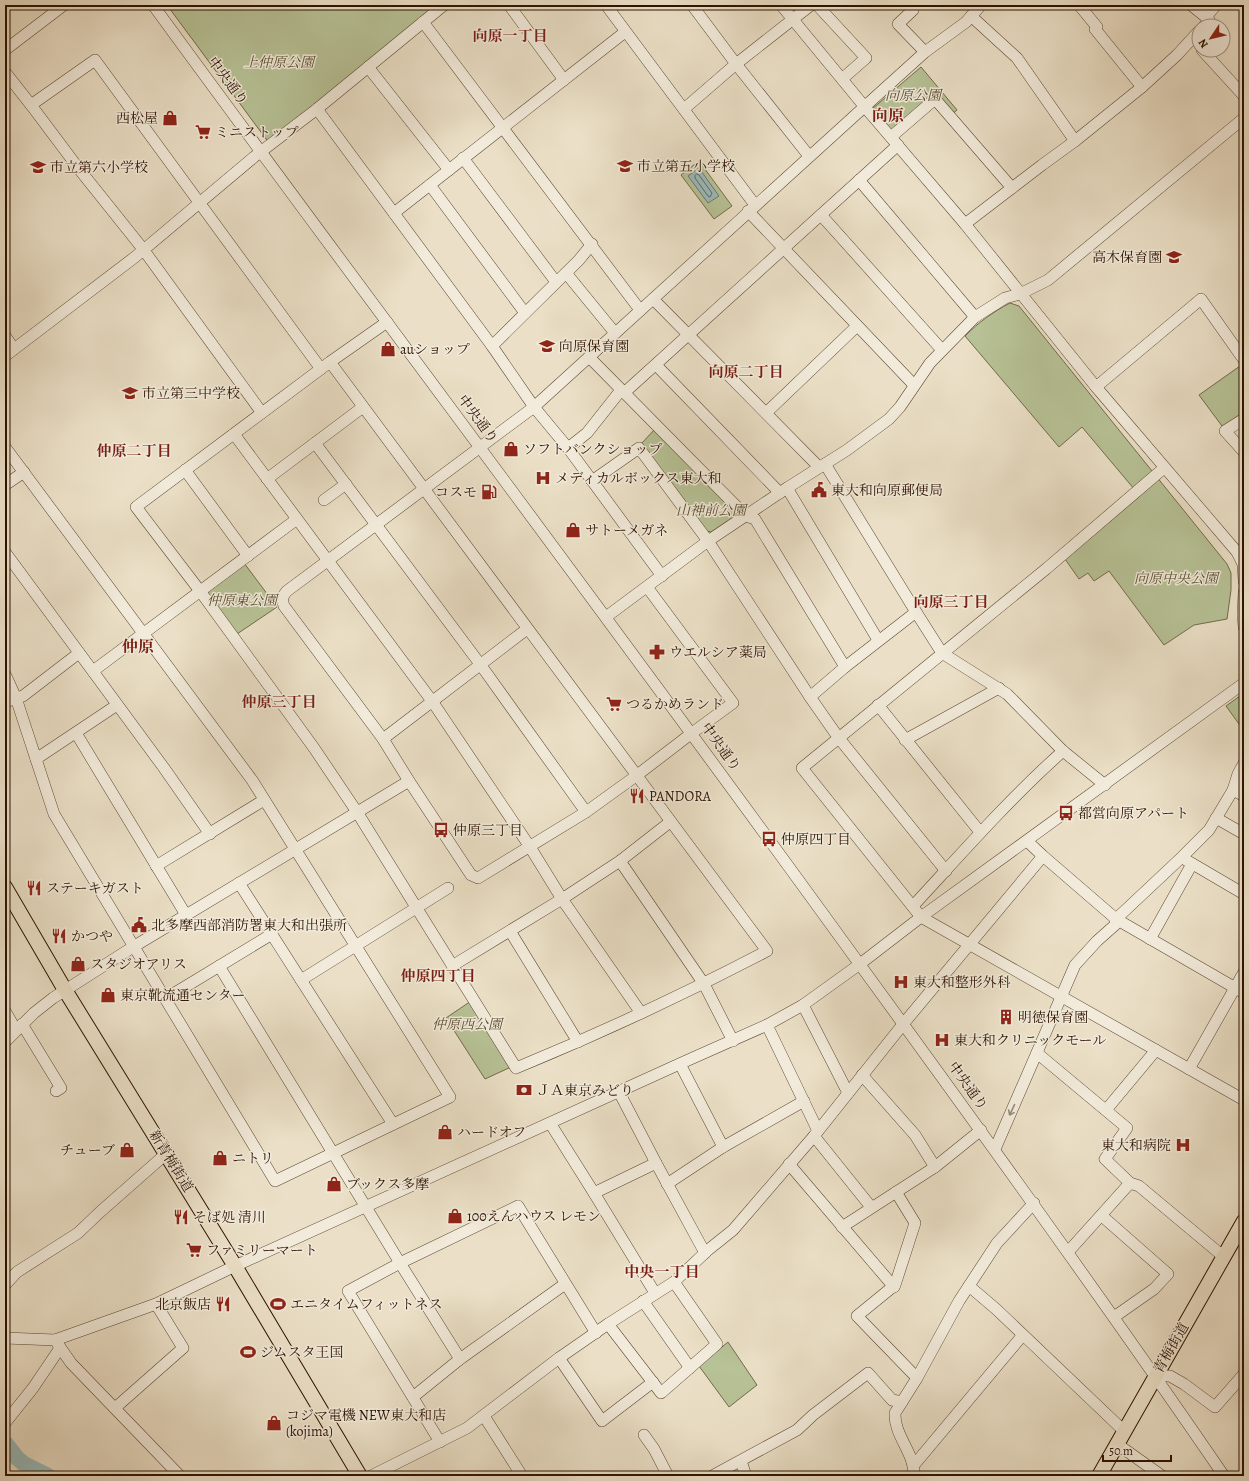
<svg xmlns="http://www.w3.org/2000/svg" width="1249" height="1481" viewBox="0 0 1249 1481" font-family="Alegreya,'Noto Serif JP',serif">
<rect width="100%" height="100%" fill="#ebe0c7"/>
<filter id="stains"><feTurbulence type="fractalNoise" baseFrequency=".005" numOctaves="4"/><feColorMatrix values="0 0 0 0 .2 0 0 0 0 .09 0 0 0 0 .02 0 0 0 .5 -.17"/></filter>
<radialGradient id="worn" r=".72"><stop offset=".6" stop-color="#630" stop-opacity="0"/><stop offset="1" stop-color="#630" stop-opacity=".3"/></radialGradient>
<g fill="#b7c296" stroke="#726a4b">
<polygon points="167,5 439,5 269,143"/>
<polygon points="921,67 957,110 951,115 935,98 893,133 872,109"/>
<polygon points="699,161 732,206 714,219 681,175"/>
<path d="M1010,303L1019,306L1227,564L1231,573V590L1227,619L1194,625L1164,645L1109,571L1094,581L1088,573L1079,579L1065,559L1140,496L1082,427L1059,447L965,336C979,322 993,312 1010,303Z"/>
<polygon points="1240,366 1244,371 1244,412 1222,426 1199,395"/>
<polygon points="655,429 736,512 735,516 711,532 706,531 641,444"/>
<polygon points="244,563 277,607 237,634 208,596 208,589"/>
<polygon points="1244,693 1244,731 1226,706"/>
<polygon points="471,1001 511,1067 485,1079 446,1018"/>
<polygon points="728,1342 757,1385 729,1407 699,1366"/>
</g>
<polygon fill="#99bbbc" stroke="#6e7771" points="699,168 719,196 708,203 688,176"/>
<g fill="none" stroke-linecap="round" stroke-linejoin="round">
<polygon stroke="#63665e" stroke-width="1" points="697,174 699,175 712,193 710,197 708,196 695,178 695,176"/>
<polyline stroke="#99bbbc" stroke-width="16" points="6,1444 17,1458 24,1464 48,1476"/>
<defs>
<g id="minor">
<path d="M153,5C387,325 626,641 858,962C982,1132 1105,1302 1224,1476"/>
<polyline points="509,5 564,80"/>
<polyline points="606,5 755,205"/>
<polyline points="692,5 736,64 809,156"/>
<polyline points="781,5 864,106 965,224 1096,387 1237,552 1243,564 1244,581"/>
<polyline points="817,5 866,58 842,79"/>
<polyline points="909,5 913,10 898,24 925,52"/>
<polyline points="1079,5 1097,27"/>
<polyline points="1191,5 1206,17"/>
<polyline points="971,16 1017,58 1075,141"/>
<polyline points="423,22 640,310"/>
<polyline points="1204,26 1209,20 1206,17 1216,5"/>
<polyline points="1095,29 1142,87"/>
<polyline points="5,50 64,5"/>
<polyline points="1202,50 1244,96"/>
<polyline points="368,67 449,170"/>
<polyline points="5,72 31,105 79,169 143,249 262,413"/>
<polyline points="31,105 95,60 321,369"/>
<polyline points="317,109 492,346 534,407 568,448 662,576"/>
<polyline points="684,109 736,64 811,5"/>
<polyline points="891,137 935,99 1012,188"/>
<polyline points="463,158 556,282"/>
<polyline points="859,180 975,317"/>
<polyline points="430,185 525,313"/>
<polyline points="748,211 914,385"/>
<polyline points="394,213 625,32"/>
<polyline points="821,215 942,350"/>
<polyline points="965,224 1042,165 1075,141 1142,87 1177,55 1199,31"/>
<polyline points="566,273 615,333"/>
<polyline points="653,299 819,467"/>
<polyline points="5,336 14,349"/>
<polyline points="492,346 579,260 592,244"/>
<polyline points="5,356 135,257 254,157 317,109 444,5"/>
<polyline points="589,357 746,516 755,519 845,667"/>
<path d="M330,362L767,951C685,994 601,1033 516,1068L357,812L314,748L200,591L136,507L306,380L330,362L387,322"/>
<polyline points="656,365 780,493"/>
<polyline points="1096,387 1201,299 1244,360"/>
<polyline points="624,393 898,145"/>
<polyline points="766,413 857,326"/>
<polyline points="1244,419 1225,431 1244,452"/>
<polyline points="234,434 432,701 530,847 562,899 641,1013"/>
<polyline points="315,443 480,664 586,812"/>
<polyline points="5,447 252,780 450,1097 275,1181 54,814 16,698 5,674"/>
<polyline points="568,448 587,433 621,390"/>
<polyline points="825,464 916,612 942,653 1007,694 1063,751 1105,785"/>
<polyline points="1164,468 1046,569 802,768 921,917 1244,1100"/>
<polyline points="185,470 248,556"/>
<polyline points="267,479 363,407"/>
<polyline points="592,481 639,448 708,541 810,697 838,737 946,871"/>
<polyline points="5,485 24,472"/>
<polyline points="787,488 878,640"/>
<polyline points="324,500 346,484"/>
<polyline points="5,552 164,768 210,834"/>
<path d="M647,587L733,703L692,733L636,776L586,812L478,878L471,875L409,781L383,739L284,606C282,600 282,596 287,591L534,407L873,99L925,52L966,22L981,5"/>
<polyline points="1244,592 1243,615 1244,627"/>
<polyline points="606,617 708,541 787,488 847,450 889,419 900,407 930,363 975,317 1005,298 1020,294 1048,280 1244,118"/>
<polyline points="93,671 297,519"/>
<polyline points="810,697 845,667 916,612"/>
<polyline points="5,702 23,696 79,653"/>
<polyline points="878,705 980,832"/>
<polyline points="76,733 186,915"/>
<polyline points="383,739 527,629"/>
<polyline points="905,740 999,688"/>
<polyline points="36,759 117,705"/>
<polyline points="1233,790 1244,796"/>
<polyline points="1216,818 1244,834"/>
<polyline points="1027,841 1043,856 1116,919 1244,993"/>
<polyline points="1186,860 1244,894"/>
<polyline points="620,861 704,984 733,1041"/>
<polyline points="156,866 264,800"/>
<polyline points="239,883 393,1124"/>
<path d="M913,906C962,853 1009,799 1063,751"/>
<polyline points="510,931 578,1042"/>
<polyline points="1150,939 1192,864"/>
<polyline points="219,966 400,1263 460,1359"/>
<polyline points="452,966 562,899 620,861 670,822"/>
<polyline points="301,980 448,888"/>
<polyline points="165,999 272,934"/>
<polyline points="803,1005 848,1093"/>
<polyline points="5,1011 16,1030"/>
<polyline points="22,1024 61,1088 56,1091"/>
<polyline points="767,1025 818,1131"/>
<polyline points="5,1042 34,1013 53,998 133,947 409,781"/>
<polyline points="1037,1053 1127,1128 1105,1159 1130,1183 1139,1186 1224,1257"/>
<polyline points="680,1064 723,1147"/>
<polyline points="1189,1069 1244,972"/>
<polyline points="862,1075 915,1135 935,1167"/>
<polyline points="619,1092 656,1163 705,1253"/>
<polyline points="1106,1110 1156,1050"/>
<polyline points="550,1123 594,1193 655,1293"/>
<polyline points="814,1136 871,1207"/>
<polyline points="995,1149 1075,965 1097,941 1115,925 1116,919 1182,857 1209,830 1233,790 1238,774 1244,763"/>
<polyline points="789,1164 894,1287"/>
<polyline points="667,1184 723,1147 804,1101"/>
<polyline points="896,1192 915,1223 895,1285 857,1316 917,1378"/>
<polyline points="594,1193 656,1163"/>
<polyline points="1102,1216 1168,1274 1154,1289 1114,1317"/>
<polyline points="842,1227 935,1167 981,1130"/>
<polyline points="1068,1252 1130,1183"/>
<polyline points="5,1285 17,1272 78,1233 100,1212 167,1153"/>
<polyline points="969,1286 996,1309 1124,1431"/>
<polyline points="643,1301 690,1368"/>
<polyline points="608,1324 661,1393 717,1344 674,1282"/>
<polyline points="5,1338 55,1340 71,1363 180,1476"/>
<polyline points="55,1340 156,1304 235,1266 686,1061 767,1025 803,1005 860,964 921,917 1244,683"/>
<polyline points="559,1358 602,1421 653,1382"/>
<polyline points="1156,1376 1170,1376 1184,1384 1215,1407 1244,1374"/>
<polyline points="413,1397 460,1359 565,1284"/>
<polyline points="115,1408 183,1348 156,1304"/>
<polyline points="484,1416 522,1476"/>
<polyline points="5,1423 33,1388 60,1348"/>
<polyline points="644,1435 654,1449 668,1476"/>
<polyline points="440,1442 348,1291 400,1263 518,1206 596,1333"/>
<polyline points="1117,1444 1162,1476"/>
<polyline points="741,1461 746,1476"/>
<polyline points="914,1465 1022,1336"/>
<polyline points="371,1476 467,1428 559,1358 608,1324 674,1282 708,1250 733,1230 814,1136 904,1023 1043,856"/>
<polyline points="712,1476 797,1430 813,1415 868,1373 892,1400 902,1402"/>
<path d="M914,1476C915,1453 894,1436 895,1413L917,1378L959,1301L997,1243L1034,1203"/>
</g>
<g id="major">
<polyline points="5,887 65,990 235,1266 360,1476"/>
<polyline points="1099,1476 1244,1221"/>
</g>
</defs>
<use href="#minor" stroke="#5c4632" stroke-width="12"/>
<use href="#major" stroke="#2d1200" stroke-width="16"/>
<use href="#minor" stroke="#f2ebdb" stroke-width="11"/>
<use href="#major" stroke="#ebe0c7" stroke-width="14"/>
</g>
<defs><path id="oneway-shaft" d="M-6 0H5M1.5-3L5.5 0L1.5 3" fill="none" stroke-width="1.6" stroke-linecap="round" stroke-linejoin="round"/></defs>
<use stroke="#998978" href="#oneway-shaft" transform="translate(1012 1110) rotate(115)"/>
<defs>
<symbol id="shop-bare" viewBox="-9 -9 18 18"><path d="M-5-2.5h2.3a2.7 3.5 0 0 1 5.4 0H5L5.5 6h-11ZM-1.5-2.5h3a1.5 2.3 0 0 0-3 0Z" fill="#8f2418" stroke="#f2ebdb" stroke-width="2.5" paint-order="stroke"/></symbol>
<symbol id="supermarket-bare" viewBox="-9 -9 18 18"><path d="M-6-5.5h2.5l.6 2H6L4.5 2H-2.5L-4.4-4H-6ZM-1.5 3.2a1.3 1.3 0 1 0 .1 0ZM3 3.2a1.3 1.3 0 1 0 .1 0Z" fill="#8f2418" stroke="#f2ebdb" stroke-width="2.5" paint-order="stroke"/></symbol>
<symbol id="school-bare" viewBox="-9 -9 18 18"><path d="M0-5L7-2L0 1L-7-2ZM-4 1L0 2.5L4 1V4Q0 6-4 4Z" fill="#8f2418" stroke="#f2ebdb" stroke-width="2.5" paint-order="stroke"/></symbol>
<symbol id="hospital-bare" viewBox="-9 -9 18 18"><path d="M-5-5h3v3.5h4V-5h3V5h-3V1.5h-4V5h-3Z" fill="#8f2418" stroke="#f2ebdb" stroke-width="2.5" paint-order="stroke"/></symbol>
<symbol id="civic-bare" viewBox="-9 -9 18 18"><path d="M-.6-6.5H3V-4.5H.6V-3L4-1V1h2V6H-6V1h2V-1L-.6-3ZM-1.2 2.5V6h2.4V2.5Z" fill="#8f2418" stroke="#f2ebdb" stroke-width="2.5" paint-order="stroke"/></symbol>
<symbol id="fuel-bare" viewBox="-9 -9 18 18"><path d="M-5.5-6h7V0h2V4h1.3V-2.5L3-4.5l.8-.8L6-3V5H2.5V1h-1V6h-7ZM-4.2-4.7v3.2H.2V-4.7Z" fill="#8f2418" stroke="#f2ebdb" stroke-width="2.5" paint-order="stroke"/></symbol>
<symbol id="pharmacy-bare" viewBox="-9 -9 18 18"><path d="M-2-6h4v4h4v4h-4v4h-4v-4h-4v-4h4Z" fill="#8f2418" stroke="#f2ebdb" stroke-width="2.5" paint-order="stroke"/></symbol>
<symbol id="restaurant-bare" viewBox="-9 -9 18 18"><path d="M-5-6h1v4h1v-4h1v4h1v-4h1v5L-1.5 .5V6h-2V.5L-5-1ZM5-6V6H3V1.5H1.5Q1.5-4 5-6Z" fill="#8f2418" stroke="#f2ebdb" stroke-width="2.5" paint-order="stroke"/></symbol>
<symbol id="bus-bare" viewBox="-9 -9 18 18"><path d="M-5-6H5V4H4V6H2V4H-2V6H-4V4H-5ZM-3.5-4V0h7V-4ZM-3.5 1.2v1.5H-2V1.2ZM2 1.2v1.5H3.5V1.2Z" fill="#8f2418" stroke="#f2ebdb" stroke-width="2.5" paint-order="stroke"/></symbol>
<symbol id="building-bare" viewBox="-9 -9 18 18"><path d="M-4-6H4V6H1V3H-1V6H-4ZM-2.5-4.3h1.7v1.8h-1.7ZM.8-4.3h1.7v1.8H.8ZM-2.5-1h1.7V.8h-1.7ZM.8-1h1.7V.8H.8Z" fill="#8f2418" stroke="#f2ebdb" stroke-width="2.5" paint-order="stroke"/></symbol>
<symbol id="bank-bare" viewBox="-9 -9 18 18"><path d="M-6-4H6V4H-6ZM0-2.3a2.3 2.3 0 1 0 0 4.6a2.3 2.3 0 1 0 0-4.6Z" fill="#8f2418" stroke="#f2ebdb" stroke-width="2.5" paint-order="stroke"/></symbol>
<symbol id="stadium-bare" viewBox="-9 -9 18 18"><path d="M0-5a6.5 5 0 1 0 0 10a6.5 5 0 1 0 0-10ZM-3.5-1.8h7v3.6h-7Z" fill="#8f2418" stroke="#f2ebdb" stroke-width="2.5" paint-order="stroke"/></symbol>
</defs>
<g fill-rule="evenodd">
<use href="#shop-bare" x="159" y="107" width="22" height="22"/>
<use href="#supermarket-bare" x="192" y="121" width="22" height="22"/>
<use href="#school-bare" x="614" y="155" width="22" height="22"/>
<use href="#school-bare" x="27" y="156" width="22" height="22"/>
<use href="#school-bare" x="1163" y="246" width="22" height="22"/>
<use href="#school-bare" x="536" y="335" width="22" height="22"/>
<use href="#shop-bare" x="377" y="338" width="22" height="22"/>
<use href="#school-bare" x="119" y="382" width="22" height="22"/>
<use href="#shop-bare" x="500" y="438" width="22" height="22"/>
<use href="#hospital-bare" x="532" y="467" width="22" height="22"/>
<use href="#civic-bare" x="808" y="479" width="22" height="22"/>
<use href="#fuel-bare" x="478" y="481" width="22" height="22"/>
<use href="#shop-bare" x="562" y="519" width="22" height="22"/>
<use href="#pharmacy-bare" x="646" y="641" width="22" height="22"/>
<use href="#supermarket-bare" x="603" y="693" width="22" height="22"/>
<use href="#restaurant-bare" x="626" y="785" width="22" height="22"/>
<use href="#bus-bare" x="1055" y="802" width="22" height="22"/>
<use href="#bus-bare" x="430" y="819" width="22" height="22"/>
<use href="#bus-bare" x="758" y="828" width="22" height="22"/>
<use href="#restaurant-bare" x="23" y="877" width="22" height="22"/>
<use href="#civic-bare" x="128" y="914" width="22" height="22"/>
<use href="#restaurant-bare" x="48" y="925" width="22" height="22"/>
<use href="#shop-bare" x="67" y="953" width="22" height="22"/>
<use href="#hospital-bare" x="890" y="971" width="22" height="22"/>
<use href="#shop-bare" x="97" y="984" width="22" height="22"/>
<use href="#building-bare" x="995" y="1006" width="22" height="22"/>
<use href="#hospital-bare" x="931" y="1029" width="22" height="22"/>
<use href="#bank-bare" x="513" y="1079" width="22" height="22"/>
<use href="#shop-bare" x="434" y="1121" width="22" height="22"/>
<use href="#hospital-bare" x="1172" y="1134" width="22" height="22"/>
<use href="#shop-bare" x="116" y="1139" width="22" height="22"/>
<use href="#shop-bare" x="209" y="1147" width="22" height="22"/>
<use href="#shop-bare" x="323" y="1173" width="22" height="22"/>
<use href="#shop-bare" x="444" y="1205" width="22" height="22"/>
<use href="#restaurant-bare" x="170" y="1206" width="22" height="22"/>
<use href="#supermarket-bare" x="183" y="1239" width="22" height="22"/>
<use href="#restaurant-bare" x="212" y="1293" width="22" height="22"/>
<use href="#stadium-bare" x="267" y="1293" width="22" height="22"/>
<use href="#stadium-bare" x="237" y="1341" width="22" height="22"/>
<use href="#shop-bare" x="263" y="1412" width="22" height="22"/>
</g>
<g text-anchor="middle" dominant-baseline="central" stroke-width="3" stroke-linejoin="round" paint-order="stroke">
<g font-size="14" font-style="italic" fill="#5d5034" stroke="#f2ebdb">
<text x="279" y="62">上仲原公園</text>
<text x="913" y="95">向原公園</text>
<text x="711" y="510">山神前公園</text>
<text x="1176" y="578">向原中央公園</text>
<text x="242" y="600">仲原東公園</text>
<text x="467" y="1024">仲原西公園</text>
</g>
<g font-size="14" fill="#2d1200" stroke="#f2ebdb">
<text transform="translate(228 81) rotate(53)">中央通り</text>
<text transform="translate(478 419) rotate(53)">中央通り</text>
<text transform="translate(721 747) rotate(54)">中央通り</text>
<text transform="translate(968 1086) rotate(54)">中央通り</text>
<text transform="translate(171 1161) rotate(58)">新青梅街道</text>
<text transform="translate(1171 1348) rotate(-60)">青梅街道</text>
</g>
<g font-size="14" fill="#2d1200" stroke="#f2ebdb" text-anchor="start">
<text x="158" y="118" text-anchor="end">西松屋</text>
<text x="215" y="132">ミニストップ</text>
<text x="637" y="166">市立第五小学校</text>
<text x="50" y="167">市立第六小学校</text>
<text x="1162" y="257" text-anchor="end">高木保育園</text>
<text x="559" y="346">向原保育園</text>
<text x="400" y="349">auショップ</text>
<text x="142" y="393">市立第三中学校</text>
<text x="523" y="449">ソフトバンクショップ</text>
<text x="555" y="478">メディカルボックス東大和</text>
<text x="831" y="490">東大和向原郵便局</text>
<text x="477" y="492" text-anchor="end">コスモ</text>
<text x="585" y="530">サトーメガネ</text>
<text x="669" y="652">ウエルシア薬局</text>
<text x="626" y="704">つるかめランド</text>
<text x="649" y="796">PANDORA</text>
<text x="1078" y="813">都営向原アパート</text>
<text x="453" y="830">仲原三丁目</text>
<text x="781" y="839">仲原四丁目</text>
<text x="46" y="888">ステーキガスト</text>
<text x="151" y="925">北多摩西部消防署東大和出張所</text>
<text x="71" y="936">かつや</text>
<text x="90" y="964">スタジオアリス</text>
<text x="913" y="982">東大和整形外科</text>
<text x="120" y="995">東京靴流通センター</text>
<text x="1018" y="1017">明徳保育園</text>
<text x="954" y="1040">東大和クリニックモール</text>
<text x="536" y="1090">ＪＡ東京みどり</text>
<text x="457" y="1132">ハードオフ</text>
<text x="1171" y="1145" text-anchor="end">東大和病院</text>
<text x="115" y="1150" text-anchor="end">チューブ</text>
<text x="232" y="1158">ニトリ</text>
<text x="346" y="1184">ブックス多摩</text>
<text x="467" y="1216">100えんハウス レモン</text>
<text x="193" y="1217">そば処 清川</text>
<text x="206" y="1250">ファミリーマート</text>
<text x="211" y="1304" text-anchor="end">北京飯店</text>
<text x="290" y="1304">エニタイムフィットネス</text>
<text x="260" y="1352">ジムスタ王国</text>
<text x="286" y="1415">コジマ電機 NEW東大和店<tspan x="286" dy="16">(kojima)</tspan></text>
</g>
<g font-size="15" font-weight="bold" fill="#7a1f14" stroke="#f2ebdb">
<text x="510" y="36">向原一丁目</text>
<text x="746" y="372">向原二丁目</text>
<text x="134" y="451">仲原二丁目</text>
<text x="951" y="602">向原三丁目</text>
<text x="279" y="702">仲原三丁目</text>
<text x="438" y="976">仲原四丁目</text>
<text x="662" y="1272">中央一丁目</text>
</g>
<g font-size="16" font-weight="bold" fill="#7a1f14" stroke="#f2ebdb">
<text x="888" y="116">向原</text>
<text x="138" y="647">仲原</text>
</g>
</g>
<rect width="1249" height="1481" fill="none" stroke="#ebe0c7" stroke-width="20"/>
<rect x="6" y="6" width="1237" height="1469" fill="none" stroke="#2d1200" stroke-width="2"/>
<rect x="10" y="10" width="1229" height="1461" fill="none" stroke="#2d1200"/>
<g transform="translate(1211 38) rotate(235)"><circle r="19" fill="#f2ebdb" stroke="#a39483"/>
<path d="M0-3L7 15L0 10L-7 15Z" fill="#8f2418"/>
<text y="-6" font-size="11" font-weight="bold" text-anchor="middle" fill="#2d1200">N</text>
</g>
<path d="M1103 1455v6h68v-6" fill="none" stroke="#2d1200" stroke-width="2"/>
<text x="1109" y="1455" font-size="12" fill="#2d1200" stroke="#f2ebdb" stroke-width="3" paint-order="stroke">50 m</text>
<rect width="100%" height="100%" filter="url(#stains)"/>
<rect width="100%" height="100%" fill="url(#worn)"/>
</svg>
